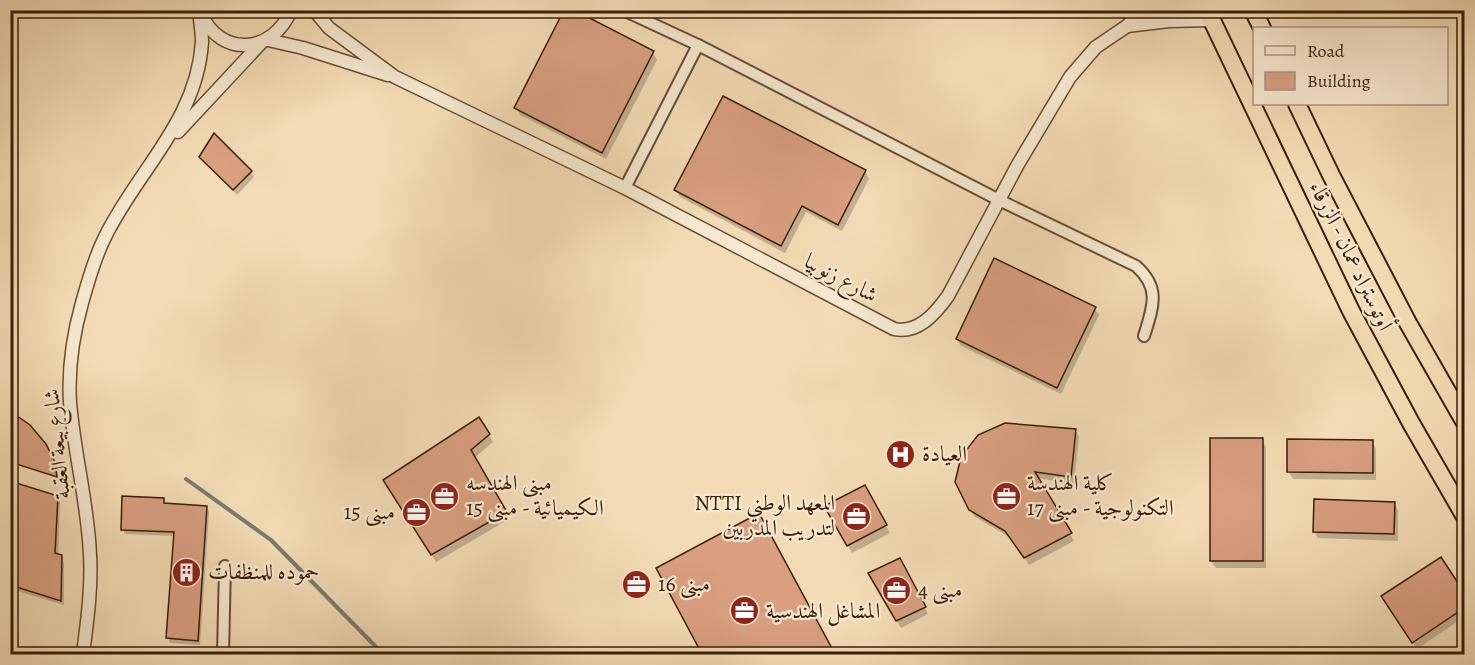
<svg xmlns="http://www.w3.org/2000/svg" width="1475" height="665" viewBox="0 0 1475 665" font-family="Alegreya,Amiri,serif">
<rect width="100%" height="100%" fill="#f3dcb5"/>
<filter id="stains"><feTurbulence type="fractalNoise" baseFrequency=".00333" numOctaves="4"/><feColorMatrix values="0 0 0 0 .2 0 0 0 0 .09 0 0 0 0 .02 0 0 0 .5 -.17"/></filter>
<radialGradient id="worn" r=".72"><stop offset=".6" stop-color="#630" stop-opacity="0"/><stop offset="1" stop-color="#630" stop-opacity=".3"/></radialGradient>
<g fill="#0003">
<polygon points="653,53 657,60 606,159 520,115 516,108"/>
<polygon points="201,157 251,172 254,177 237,195"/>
<polygon points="865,171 869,179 842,231 806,212 785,253 680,197 676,190"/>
<polygon points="1094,308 1099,315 1061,394 961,346 957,339"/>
<polygon points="1075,430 1079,437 1074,484 1037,478 1074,541 1029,565 1011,538 975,517 970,510"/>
<polygon points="488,434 493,442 474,458 509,519 436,562 389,488"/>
<polygon points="1262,440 1266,447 1266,568 1216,568 1211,561"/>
<polygon points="1372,442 1376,449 1376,480 1293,479 1289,472"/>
<polygon points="10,482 57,497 60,502 58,556 64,562 64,605 10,589"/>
<polygon points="864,487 890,533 852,553 826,507"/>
<polygon points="163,499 166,505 207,508 209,512 200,645 170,643 168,638 175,536 125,534 123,530"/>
<polygon points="1394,503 1398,510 1398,541 1318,538 1314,531"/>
<polygon points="759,515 833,654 704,654 658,569"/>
<polygon points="1441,559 1464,595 1464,617 1417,649 1387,604"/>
<polygon points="904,567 928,614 901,628 870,573"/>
</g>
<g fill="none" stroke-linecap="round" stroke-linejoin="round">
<polyline stroke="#787a72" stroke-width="4" points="186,479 271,540 383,654"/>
</g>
<g fill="#d89f80" stroke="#3a1e08" stroke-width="1.5">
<polygon points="564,10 574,10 654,51 602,153 514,108"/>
<polygon points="723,96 866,170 838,225 802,206 781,246 674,190"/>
<polygon points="214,133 252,171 233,190 199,157"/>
<polygon points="994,258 1096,307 1057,388 956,339"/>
<polygon points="10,411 30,425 46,444 55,462 57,477 10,462"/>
<polygon points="479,417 490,434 471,450 507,512 431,555 383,480"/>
<polygon points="1005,423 1076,429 1071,477 1035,472 1072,533 1024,558 1005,531 969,510 955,482 961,457 978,435"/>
<rect x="1210" y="438" width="53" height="123"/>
<polygon points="1287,439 1373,440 1373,473 1287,472"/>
<polygon points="10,481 58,496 55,553 62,555 61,601 10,585"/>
<polygon points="865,485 887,525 847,546 824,506"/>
<polygon points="122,496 164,498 164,503 207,506 198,641 166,638 174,532 121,530"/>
<polygon points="1314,499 1395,502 1394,534 1313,532"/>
<polygon points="759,513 835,654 702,654 656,568"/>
<polygon points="1441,557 1464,592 1464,608 1412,643 1381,596"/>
<polygon points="900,558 926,607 896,621 868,573"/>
</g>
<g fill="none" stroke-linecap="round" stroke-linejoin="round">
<defs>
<g id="minor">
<path d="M623,10L698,45L999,200L1136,266C1161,288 1153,307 1144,336"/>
<polyline points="625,188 698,45"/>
<polyline points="223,654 225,566"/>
</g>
<g id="tertiary">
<path d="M314,10L329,28L395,77L625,188L894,329C918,334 935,314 948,296L1017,166L1070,77L1096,47L1127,26L1142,10"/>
<path d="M201,14C221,58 273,54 291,10"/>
<polyline points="1127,26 1169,21 1211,20"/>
<polyline points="268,40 303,48 388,75"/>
<polyline points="178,132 261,43"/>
<path d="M83,654C87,622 92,588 90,555C88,504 74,453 70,402C68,369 73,335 82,303C88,281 95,256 106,235C139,169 197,120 202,42C202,32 200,21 199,11"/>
</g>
<g id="trunk">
<polyline points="1207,10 1351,311 1411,423 1464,515"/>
<polyline points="1253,10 1262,28"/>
<polyline points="1297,104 1331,175 1408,323 1464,421"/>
</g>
</defs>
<use href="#minor" stroke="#684e33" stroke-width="14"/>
<use href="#tertiary" stroke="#684e33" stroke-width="15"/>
<use href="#trunk" stroke="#3a1e08" stroke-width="20"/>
<use href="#minor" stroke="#f7e8cf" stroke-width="10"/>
<use href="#tertiary" stroke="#f7e8cf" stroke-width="12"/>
<use href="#trunk" stroke="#f3dcb5" stroke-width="16"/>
</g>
<defs>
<symbol id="hospital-disc" viewBox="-11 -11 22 22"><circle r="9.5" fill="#8f2418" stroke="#f7e8cf"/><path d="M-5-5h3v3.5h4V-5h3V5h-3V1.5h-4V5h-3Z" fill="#fff"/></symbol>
<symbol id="office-disc" viewBox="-11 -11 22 22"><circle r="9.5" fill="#8f2418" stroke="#f7e8cf"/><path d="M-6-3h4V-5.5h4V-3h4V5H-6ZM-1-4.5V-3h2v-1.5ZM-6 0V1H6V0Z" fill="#fff"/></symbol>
<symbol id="building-disc" viewBox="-11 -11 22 22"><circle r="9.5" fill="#8f2418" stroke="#f7e8cf"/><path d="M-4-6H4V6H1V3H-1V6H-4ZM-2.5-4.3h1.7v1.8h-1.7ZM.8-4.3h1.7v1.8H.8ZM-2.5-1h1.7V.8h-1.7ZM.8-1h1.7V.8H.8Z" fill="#fff"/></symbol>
</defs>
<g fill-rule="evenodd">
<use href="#hospital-disc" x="884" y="438" width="33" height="33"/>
<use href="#office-disc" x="428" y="480" width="33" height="33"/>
<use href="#office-disc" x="990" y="480" width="33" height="33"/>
<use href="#office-disc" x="400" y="496" width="33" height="33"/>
<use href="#office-disc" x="840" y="500" width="33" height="33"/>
<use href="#building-disc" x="170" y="556" width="33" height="33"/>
<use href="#office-disc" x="620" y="568" width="33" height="33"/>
<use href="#office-disc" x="880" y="574" width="33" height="33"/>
<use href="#office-disc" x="728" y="594" width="33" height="33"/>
</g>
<g text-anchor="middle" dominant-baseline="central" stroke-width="4.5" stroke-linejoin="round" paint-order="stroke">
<g font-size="22" fill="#3a1e08" stroke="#f7e8cf">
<text transform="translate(1351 256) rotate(64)">أوتوستراد عمان - الزرقاء</text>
<text transform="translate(841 278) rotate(28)">شارع زنوبيا</text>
<text transform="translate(57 444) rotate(-96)">شارع بيعة العقبة</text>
</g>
<g font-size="22" fill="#3a1e08" stroke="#f7e8cf" text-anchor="start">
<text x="922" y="454">العيادة</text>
<text x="466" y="483">مبنى الهندسه<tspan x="466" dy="25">الكيميائية - مبنى 15</tspan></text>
<text x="1027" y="483">كلية الهندسة<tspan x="1027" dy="25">التكنولوجية - مبنى 17</tspan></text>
<text x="835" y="503" text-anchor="end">NTTI المعهد الوطني<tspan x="835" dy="25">لتدريب المدربين</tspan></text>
<text x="395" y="512" text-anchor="end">مبنى 15</text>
<text x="208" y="572">حموده للمنظفات</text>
<text x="658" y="584">مبنى 16</text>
<text x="918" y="590">مبنى 4</text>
<text x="766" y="611">المشاغل الهندسية</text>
</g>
</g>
<rect width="1475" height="665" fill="none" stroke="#f3dcb5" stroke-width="36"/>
<rect x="12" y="12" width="1451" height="641" fill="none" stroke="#3a1e08" stroke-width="3"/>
<rect x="18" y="18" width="1439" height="629" fill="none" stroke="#3a1e08" stroke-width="1.5"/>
<rect x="1253" y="27" width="195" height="78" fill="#f7e8cf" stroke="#ab977f" stroke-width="1.5"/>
<rect x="1265" y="46" width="30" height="9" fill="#f7e8cf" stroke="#ab977f" stroke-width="1.5"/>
<text x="1307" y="57" font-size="18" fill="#3a1e08">Road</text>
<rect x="1265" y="72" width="30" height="18" fill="#d89f80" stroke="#ab977f" stroke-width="1.5"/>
<text x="1307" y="87" font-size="18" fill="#3a1e08">Building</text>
<rect width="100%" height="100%" filter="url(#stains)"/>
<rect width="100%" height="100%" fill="url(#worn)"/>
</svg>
